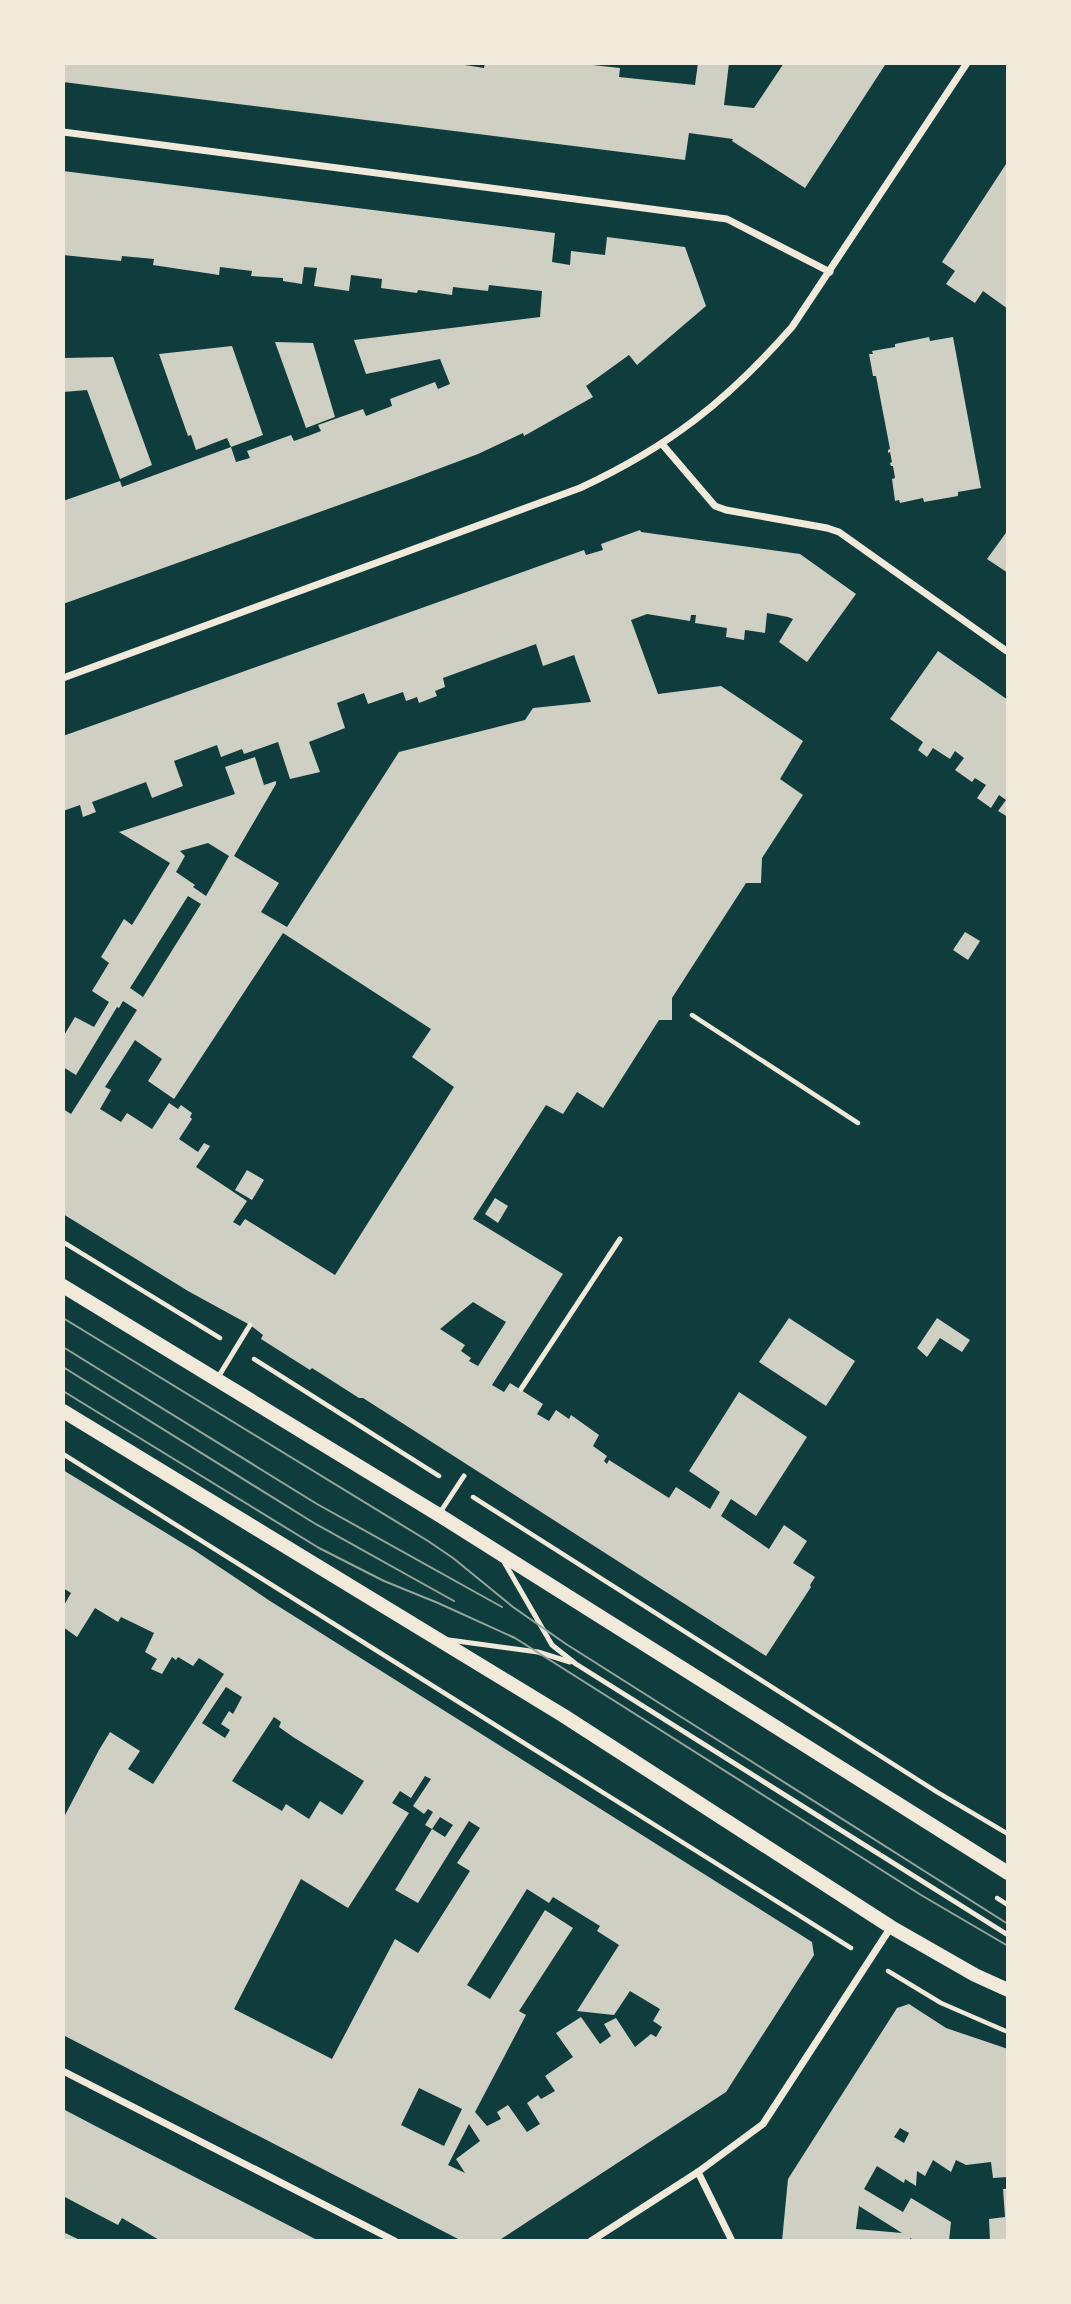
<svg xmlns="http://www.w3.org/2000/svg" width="1071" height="2304" viewBox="0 0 1071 2304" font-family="'Roboto Condensed',sans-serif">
<rect width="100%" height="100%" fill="#0f3d3e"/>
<g fill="#cfcfc3" fill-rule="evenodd">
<polygon points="63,63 452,63 484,68 485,63 520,65 521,63 574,63 620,68 619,77 695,85 698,63 729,63 724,105 754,108 784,63 884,63 885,65 805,188 732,141 733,139 689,133 685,160 63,82"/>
<polygon points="1008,161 1008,309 983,291 975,303 946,284 955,271 942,262"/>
<polygon points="63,171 555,233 552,262 570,265 571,251 605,255 607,237 685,247 706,306 637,365 629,355 586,386 593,397 524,436 523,433 478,454 406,481 63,604 63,501 120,481 122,487 231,447 236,462 250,458 247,451 291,435 294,441 308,436 321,431 318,425 363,409 366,416 392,406 390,399 435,382 438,389 450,384 440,359 366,374 354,340 540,317 542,291 489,285 488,291 453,287 452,295 418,290 417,293 381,288 382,279 351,275 349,291 314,286 317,268 304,267 302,284 283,281 283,278 251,276 252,271 220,267 219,275 153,265 154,259 122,256 121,261 63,255"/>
<polygon points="929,337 930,341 953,337 981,488 958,492 958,496 924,502 923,498 900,503 899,500 895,501 892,479 895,478 893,466 891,466 890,463 892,462 890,452 888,453 888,450 890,449 886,428 876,376 873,376 869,354 873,354 872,351 895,347 895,344"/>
<polygon points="275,342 313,343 335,417 306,428"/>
<polygon points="232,346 263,435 231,447 227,438 196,450 191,435 188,436 159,354"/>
<polygon points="113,357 152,465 120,479 87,390 63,392 63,358"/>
<path d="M640,530L641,532L800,554L856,594L807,662L779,642L793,619L788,617L767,613L765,633L745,630L744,640L726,637L727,628L695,623L696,615H691L690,621L647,614L631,620L658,694L721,686L803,741L780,779L803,795L762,858L761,883H746L672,998V1020H659L603,1108L577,1092L563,1114L546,1105L473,1219L563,1274L492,1385L504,1392L510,1383L543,1404L537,1414L549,1421L556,1410L569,1419L571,1415L599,1435L593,1446L607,1456L604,1461L607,1464L609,1460L669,1498L676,1487L710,1509L720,1492L689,1471L739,1392L807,1437L756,1516L731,1499L721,1516L769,1549L784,1525L807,1541L793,1563L815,1577L810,1585L811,1587L766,1656L363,1398H359L312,1368L310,1370L261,1339L263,1335L250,1325L188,1291L63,1214V1109L71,1114L137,1010L123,1001L119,1008L117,1007L76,1075L63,1067V1037L75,1017L94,1027L109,1002L92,991L109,963L101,957L124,919L132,925L170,863L119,832L235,794L225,767L255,757L264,785L276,781V784L234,856L279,883L261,912L287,927L399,752L525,720L533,708L591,702L574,655L543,666L536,644L443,678L445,687L435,691L437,696L419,703L417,697L406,701L403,692L368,704L364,693L337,703L345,728L309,742L320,772L290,779L278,742L244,754L242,749L221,757L217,745L174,761L183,786L152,798L146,782L92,802L96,812L83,817L80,805L63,811V736L584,550L586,555L603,550L601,544ZM208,843L229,856L206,896L193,887L195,885L176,872L185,856L180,851ZM188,896L201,904L143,997L130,988ZM283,933L431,1029L412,1057L454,1087L335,1275L245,1219L240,1226L233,1222L247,1201L196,1167L210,1146L204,1143L198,1152L179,1139L192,1119L190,1117L192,1113L181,1105L178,1109L169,1103L152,1129L127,1113L121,1122L100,1109L111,1090L105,1087L135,1040L162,1059L148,1081L174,1099ZM473,1302L506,1322L478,1366L469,1361L471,1358L461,1351L465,1345L440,1329Z"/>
<polygon points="1008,530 1008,573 987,559"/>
<polygon points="938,651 1008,700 1008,817 998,811 1006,800 999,795 991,808 977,798 986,785 975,778 972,782 955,770 964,758 955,751 950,759 933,748 927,757 918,750 923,742 890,719"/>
<polygon points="965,932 980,941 968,960 953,950"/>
<polygon points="247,1170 264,1180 252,1200 235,1190"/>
<polygon points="495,1198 508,1206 498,1223 485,1214"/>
<polygon points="789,1318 855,1361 826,1406 759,1362"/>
<polygon points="937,1318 970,1340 962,1352 940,1338 927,1357 917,1348"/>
<path d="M63,1470L194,1550L270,1601L812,1942L814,1955L726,2092L498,2241H462L63,2035V1819L99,1750L110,1732L140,1751L128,1769L153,1784L224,1674L199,1658L193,1666L178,1657L176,1660L172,1657L162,1674L151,1669L157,1659L145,1652L154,1633L121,1617L118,1622L95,1608L77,1637L63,1627V1607L71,1593L63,1588ZM226,1687L242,1697L233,1714L229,1711L221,1724L230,1730L225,1738L202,1723ZM274,1717L281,1722L279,1727L293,1737L364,1781L342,1815L320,1801L309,1819L286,1804L282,1811L232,1781ZM425,1776L431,1779L413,1806L424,1814L428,1809L433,1812L425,1825L432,1829L440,1817L453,1825L445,1837L432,1829L395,1890L418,1903L469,1821L480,1828L457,1863L470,1871L418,1953L395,1939L332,2059L234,2009L301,1879L348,1908L409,1813L392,1803L400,1791L411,1798ZM527,1889L549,1903L553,1897L600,1926L597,1931L619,1945L577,2011L614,2015L630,1991L660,2009L653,2021L662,2027L656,2037L651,2034L635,2047L616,2018L604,2024L611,2036L600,2044L581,2017L556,2033L573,2057L545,2076L555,2091L541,2099L538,2095L527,2103L540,2124L527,2132L508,2105L497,2112L501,2119L487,2126L475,2112L526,2015L519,2011L573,1928L545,1910L490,1999L467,1985ZM419,2088L462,2109L444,2146L401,2125ZM469,2124L480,2141L456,2159L465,2173L448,2165Z"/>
<path d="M909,2004L946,2028L1008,2049V2177L993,2178L991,2162L966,2165L956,2160L951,2172L933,2160L925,2176L917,2171L916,2186L905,2179L904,2183L877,2166L864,2189L903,2212L911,2198L951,2222L949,2241H915L910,2238V2241H782L788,2179L897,2008ZM900,2128L909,2133L904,2143L894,2137ZM859,2206L902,2233L856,2229Z"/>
<polygon points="63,2109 105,2131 319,2241 161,2241 122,2218 118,2225 95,2213 63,2196"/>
<polygon points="1003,2189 1008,2189 1008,2241 990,2241 989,2219 1005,2217"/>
<polygon points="63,2232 82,2241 63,2241"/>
</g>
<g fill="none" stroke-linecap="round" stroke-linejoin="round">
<g stroke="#f1e9da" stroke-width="4.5">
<polyline points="692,1015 858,1123"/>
<polyline points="63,1242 220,1338"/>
<polyline points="254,1359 439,1476"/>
<polyline points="63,1454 851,1948"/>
<polyline points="473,1497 937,1792 1008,1834"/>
<polyline points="997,1898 1008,1905"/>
<polyline points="888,1971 941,2003 1008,2032"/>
</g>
<g stroke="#f1e9da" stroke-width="5">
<polyline points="217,1379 250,1325"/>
<polyline points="521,1389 620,1239"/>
<polyline points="439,1514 464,1476"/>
<polyline points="503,1560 552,1645 576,1664 1008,1935"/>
<polyline points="449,1640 538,1652 570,1662"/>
</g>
<g stroke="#f1e9da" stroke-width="7">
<polyline points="63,132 727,219 830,272"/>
<polyline points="662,444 715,506 726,510 827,528 839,532 1008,652"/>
<path d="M63,678L580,488C670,446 727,401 792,327L967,63"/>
<polyline points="63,2071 395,2241"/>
<polyline points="698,2172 732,2241"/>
<polyline points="591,2241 698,2172 763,2124 891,1927"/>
</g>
<g stroke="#f1e9da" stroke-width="14">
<polyline points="63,1286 439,1515 1008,1873"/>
<polyline points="63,1411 564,1716 891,1927 975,1975 1008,1990"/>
</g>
<g stroke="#97a49c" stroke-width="2">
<polyline points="63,1318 428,1541 453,1558 513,1607 566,1644 1008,1924"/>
<polyline points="63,1347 317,1504 502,1607"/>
<polyline points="63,1367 314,1523 454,1601"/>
<polyline points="63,1391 319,1548 384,1581 438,1603 515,1638 921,1895 1008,1946"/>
</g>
</g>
<rect width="1071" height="2304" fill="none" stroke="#f1e9da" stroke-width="130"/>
</svg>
